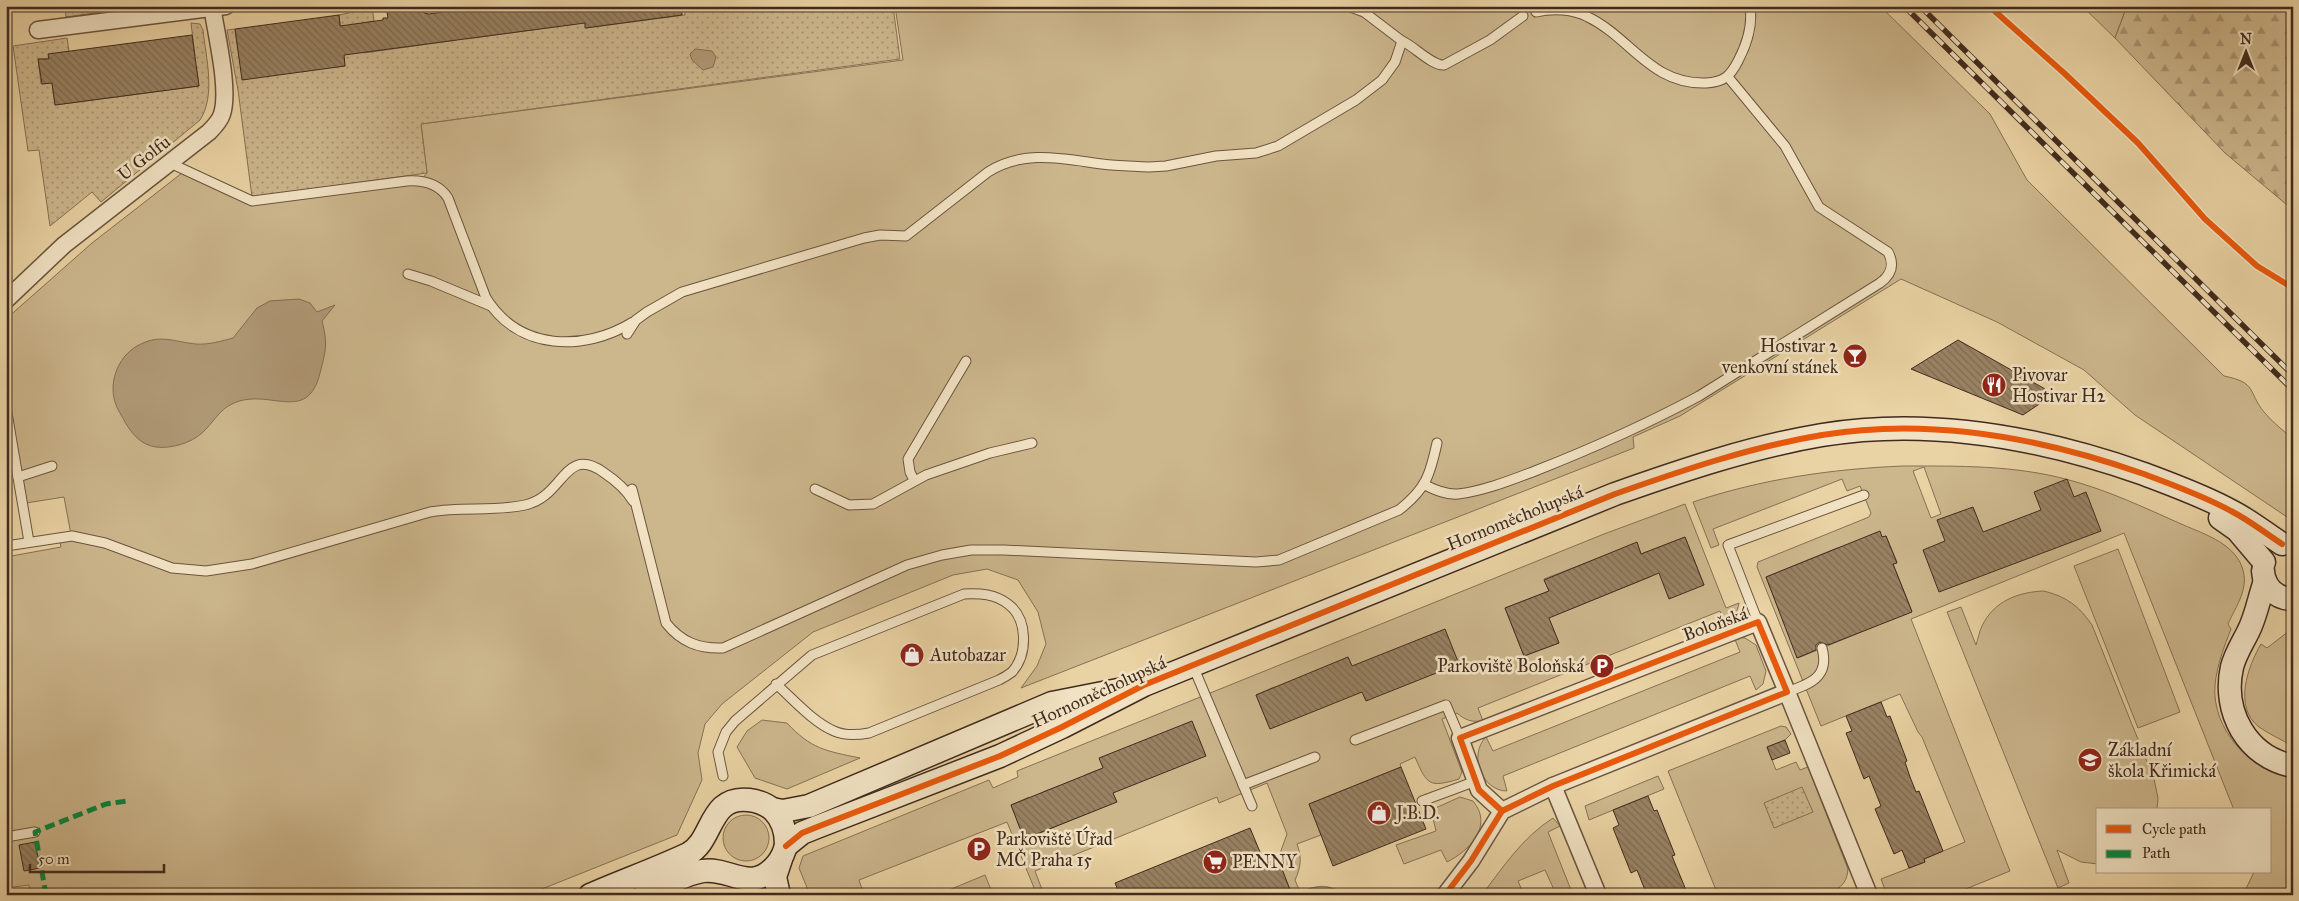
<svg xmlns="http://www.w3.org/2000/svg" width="2299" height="901" viewBox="0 0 2299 901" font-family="'IM FELL Great Primer',serif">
<defs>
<pattern id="forest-firs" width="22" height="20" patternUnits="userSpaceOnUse" patternTransform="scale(1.25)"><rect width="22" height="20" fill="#ccb68c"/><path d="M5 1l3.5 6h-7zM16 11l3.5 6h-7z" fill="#a79472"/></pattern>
<pattern id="park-dots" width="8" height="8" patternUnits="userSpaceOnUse" patternTransform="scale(1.25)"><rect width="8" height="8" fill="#ccb68c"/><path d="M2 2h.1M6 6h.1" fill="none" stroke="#a79472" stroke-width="1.8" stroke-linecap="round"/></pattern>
<pattern id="building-back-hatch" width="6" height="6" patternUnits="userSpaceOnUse" patternTransform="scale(1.25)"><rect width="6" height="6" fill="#988263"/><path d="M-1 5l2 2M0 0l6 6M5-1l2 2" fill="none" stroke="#7e6b51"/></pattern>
</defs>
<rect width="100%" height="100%" fill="#e9d2a3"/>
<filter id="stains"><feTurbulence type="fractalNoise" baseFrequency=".004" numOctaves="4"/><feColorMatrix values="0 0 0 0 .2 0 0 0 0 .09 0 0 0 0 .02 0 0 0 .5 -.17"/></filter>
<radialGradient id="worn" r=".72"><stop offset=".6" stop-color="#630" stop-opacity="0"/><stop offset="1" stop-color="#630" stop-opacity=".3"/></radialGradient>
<g fill="#ccb68c" stroke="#867055" fill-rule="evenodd">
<path d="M895,6H1880L1990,114L2027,180L2224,376C2258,383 2247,391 2264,412C2272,422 2284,431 2293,439V521L2135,415L2084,370L1997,322L1901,279L1680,416L1633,437L1634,448L1021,688L1037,666L1046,644L1038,612L1018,580L987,569L953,575L813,632L722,704L705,724L698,753L702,780L677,835L527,895H30L29,885L6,888V557L61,547L60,542L72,540L64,497L26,503L6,396V319L92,243L182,173L252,205L419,182L427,173L421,124L903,60Z"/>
<polygon points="2082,6 2127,6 2115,38"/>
<path d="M1903,466C1958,466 2015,465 2069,480C2107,490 2143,507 2179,523C2201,533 2233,542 2242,567C2250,588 2236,606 2228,624L2231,629C2224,647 2217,665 2215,685C2211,728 2251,773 2293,778V895H2243L2254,872H2270V810H2234L2124,533L1911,619L2010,871L1951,895H1887L1881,879L1925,862L1924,859L1965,842L1922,737L1918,732L1900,694L1821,726L1757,567L1758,562L1869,517L1871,513L1860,486L1847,491L1842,479L1713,529L1719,545L1711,548L1693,502C1762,479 1831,469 1903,466ZM1924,467L1941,514L1931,518L1913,471ZM1886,536L1897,562L1893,564L1912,611L1798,658L1766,577L1837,548Z"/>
<path d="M1685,504L1726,608L1739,603C1737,613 1734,618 1725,623L1720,611L1478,708L1483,721C1472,722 1466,721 1457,713L1442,719L1462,772L1459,779C1429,788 1427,785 1415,757L1400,764L1401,767L1309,804L1321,835L1297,844C1302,858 1301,867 1295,880L1300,892C1315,886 1329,882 1342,895H1284L1291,892L1278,859L1287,834L1267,783L1219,803L1217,797L1035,871L1044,895H1037L1007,822L859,880L864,895H810L799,868L803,856L989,780L993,788L1018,777L1017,771L1604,534ZM1685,537L1704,585L1660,569L1650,577L1558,614L1545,615L1551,624L1559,643L1524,656L1505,608L1549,591L1544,579L1637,543L1641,554ZM1348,657L1352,666L1270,729L1256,695L1274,687L1275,689ZM1103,768L1116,802L1025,839L1011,805L1029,797L1030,799L1045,791L1085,777V775Z"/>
<polygon points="2118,549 2180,712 2138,728 2074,566"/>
<path d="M2044,591C2067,597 2079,606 2092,625L2154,779L2158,798L2157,810H2098V864L2081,862L2057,850L2069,883L2058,888L1947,612L1961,607L1976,645C1978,639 1979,632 1982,626C1994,601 2018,592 2044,591Z"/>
<path d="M2293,628V746C2282,740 2269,734 2259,727C2233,707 2248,666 2261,644L2267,648Z"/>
<path d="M1734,637L1745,638L1756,645L1766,671L1763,684L1756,690L1750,676L1503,776L1507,791C1482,791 1468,755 1486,737L1493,751L1740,652Z"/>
<path d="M762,720L787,723C811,749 826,751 860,758L787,789L755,778L737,747L747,731Z"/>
<path d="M1781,726L1786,727L1791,734L1785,740L1767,747L1776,770L1796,762L1800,770L1808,767L1848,869C1847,880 1844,885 1834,891L1836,895H1718L1668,771Z"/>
<polygon points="1658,776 1664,789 1589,820 1585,806"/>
<path d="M1460,797L1473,801C1494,826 1469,851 1447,862L1441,850L1404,864L1396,845L1436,831L1431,810Z"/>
<circle cx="746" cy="838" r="23"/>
<path d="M1553,818L1560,826L1548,832L1573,895H1549L1555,892L1545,870L1518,881L1524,895H1482C1503,867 1523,837 1553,818Z"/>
<polygon points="985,875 993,895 937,895"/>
</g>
<polygon fill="url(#forest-firs)" stroke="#867055" points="2127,6 2293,6 2293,210 2225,153 2115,38"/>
<g fill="url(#park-dots)" stroke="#867055">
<polygon points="65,6 143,6 66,17"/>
<polygon points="348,6 372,6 374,21 359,24 364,53 457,40 453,11 438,13 437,6 481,6 466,39 576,24 582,6 586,28 685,15 684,6 698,6 699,11 732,6 893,6 900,59 421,124 427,173 252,197 238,90 227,30 235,29 238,50 325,68 345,66 339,15 349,13"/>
<path d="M191,23L200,24L203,30C206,58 216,95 200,120L101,202L92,192L50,226L39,150L28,151L13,46L67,38L69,51L49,59H38L41,84L52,83L55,105L199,86L197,71L186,57L195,56Z"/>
<polygon points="1802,787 1813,812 1774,828 1764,803"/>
</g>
<g fill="#b09976" stroke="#846d53">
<polygon points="695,49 712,51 716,57 713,67 703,70 692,60 690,54"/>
<path d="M299,299L310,303L317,312L335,305L322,321C328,344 326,350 320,373C307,426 268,386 232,404C219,410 213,423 202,433C191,443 171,449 156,447C141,445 132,434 125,422C122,416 117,409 115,402C108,380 120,353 141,344C161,334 175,342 196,344C208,345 222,341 233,338L257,308L270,301Z"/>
</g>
<g fill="url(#building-back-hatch)" stroke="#412b1e">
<polygon points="386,6 423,6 424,13 429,14 484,6 682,6 682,15 585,28 585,23 344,55 345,66 242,80 235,29 339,15 340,26 383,20 383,18 388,18"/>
<polygon points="192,35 199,86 55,105 52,83 42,84 38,59 49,59 48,54"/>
<polygon points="1958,340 2054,394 2023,415 1911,369"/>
<polygon points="2067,479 2074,497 2086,492 2101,531 1939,592 1923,550 1945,541 1937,520 1973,507 1983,532 2041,510 2034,492"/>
<polygon points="1880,531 1882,537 1886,536 1897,563 1893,564 1912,612 1828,645 1820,642 1816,645 1816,650 1797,658 1766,577"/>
<polygon points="1685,537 1704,585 1669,599 1659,573 1549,618 1559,643 1524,656 1505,608 1549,591 1544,580 1637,542 1641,554"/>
<polygon points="1445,629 1459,664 1366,701 1362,692 1270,729 1256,695 1348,657 1352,666"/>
<polygon points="1881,702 1887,717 1890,716 1907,761 1905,762 1910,777 1916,792 1919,791 1943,851 1924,859 1925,862 1909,868 1902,850 1894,854 1875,809 1881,806 1869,776 1864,779 1846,733 1852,731 1846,716"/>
<polygon points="1192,721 1206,756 1113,793 1117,802 1024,839 1011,805 1103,768 1099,758"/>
<polygon points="1785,740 1790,753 1772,760 1767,747"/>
<polygon points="1401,767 1426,829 1333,866 1309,804"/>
<polygon points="1648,796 1654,811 1657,810 1675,855 1672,856 1688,895 1647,895 1637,870 1631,873 1613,828 1619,825 1613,810"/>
<polygon points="1250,828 1265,864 1278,859 1292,895 1120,895 1115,883"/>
<polygon points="35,842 40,868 24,871 19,845"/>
</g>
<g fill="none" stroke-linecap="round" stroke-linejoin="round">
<defs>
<g id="lane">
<path d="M1536,12C1553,8 1573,9 1588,17C1631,38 1651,85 1706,83C1723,82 1730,77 1738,61C1747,44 1753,26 1750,6"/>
<path d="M1402,41C1414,46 1432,66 1444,65L1490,40L1523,16"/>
<path d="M170,163L252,201L407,181C424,180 439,184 448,198L486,298C519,351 584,352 633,322"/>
<polyline points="408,274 431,281 491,306"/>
<path d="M627,334L636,320L647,312L682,292L864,238L880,235L906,236L988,172C1023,149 1064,159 1102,164C1118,166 1133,166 1149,167L1166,166L1216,156L1256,153L1278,146L1356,100L1382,80L1395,62L1402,41L1364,12L1348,6"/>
<polyline points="6,407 29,542"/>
<polyline points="18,477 52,466"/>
<polyline points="914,480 910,472 908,459 966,361"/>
<path d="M1425,485C1435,490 1446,495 1458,494C1484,491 1511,480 1535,471C1591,449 1647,424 1699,396L1880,283C1891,275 1895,265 1888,252L1819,207L1785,146L1728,77"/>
<path d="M632,489L666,623C681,642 699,649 723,648L907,565L942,555L971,550H1004L1256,562L1279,560L1399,510C1426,489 1430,475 1437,443"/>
<polyline points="815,489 849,505 873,504 926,475 990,453 1032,443"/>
<path d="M6,546L72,536L105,543L172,568L206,571L252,564L430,512C461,506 494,512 525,505C564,497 564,445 603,472C615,480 626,489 633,501"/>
<polyline points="1758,622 1728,545 1864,495"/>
<polyline points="1193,666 1252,806"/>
<path d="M1787,692C1810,684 1830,677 1822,648"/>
<polyline points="1355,740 1446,705 1460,738"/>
<path d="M723,776L718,752L726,732L735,721L812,655L964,594C980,593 995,594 1008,604C1028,619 1028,654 1012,672C1008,675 1003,678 999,680L869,733C858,735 845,736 834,731C813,722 794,700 776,684"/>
<polyline points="1243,785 1315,757"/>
<polyline points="1422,801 1476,781"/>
<polyline points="6,837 35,832"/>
</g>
<g id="street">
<polyline points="38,30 226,6"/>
<path d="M6,300L64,245L209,132C214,127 220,121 222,114C230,89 216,34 212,6"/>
<polyline points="1787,692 1869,895"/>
<polyline points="1553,786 1598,895"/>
<polyline points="1445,895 1471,861 1502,811 1553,786 1787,692 1758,622 1460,738 1479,790 1502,811"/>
</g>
<g id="secondary">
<polyline points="2220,518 2237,530 2264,562"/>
<path d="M2263,571C2264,587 2276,599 2293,599"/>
<path d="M2265,581C2259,598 2256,617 2248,632C2242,644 2235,655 2232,667C2222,712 2247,757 2293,766"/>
<polyline points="772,809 783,811 809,806 1052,703 1118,690"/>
<path d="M786,846L802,833L817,827L1000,756L1062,727L1144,685L1615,494C1683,470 1751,447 1822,435C1930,417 2042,438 2144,474C2173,485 2204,496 2231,511C2249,520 2265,533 2282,544"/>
<path d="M590,895C622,881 656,869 688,854C714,841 708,795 749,800C757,801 766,804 773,810C782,819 786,831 786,844C785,851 781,859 777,864C751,895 731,867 703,871C683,874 662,887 644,895"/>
<polyline points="779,895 775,877 781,859"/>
</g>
</defs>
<use href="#lane" stroke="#6b553f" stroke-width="11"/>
<use href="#street" stroke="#6b553f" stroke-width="19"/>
<use href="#secondary" stroke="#412b1e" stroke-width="25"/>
<use href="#lane" stroke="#f1e2c3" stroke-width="9"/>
<use href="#street" stroke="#f1e2c3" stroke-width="16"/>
<use href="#secondary" stroke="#f1e2c3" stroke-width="22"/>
<defs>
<g id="rail">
<polyline points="1904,6 2293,390"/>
<polyline points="1920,6 2293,375"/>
</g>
</defs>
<use href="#rail" stroke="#412b1e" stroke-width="5.5"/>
<use href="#rail" stroke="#f1e2c3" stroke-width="4" stroke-dasharray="11" stroke-linecap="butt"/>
<polyline stroke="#00873e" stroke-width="5" stroke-dasharray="10 5" stroke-linecap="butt" points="46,895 35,832 106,804 127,801"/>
<defs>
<g id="cycleway">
<polyline points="1989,6 2064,73 2138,143 2205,219 2257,266 2293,288"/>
<path d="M786,846L802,833L817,827L1000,756L1062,727L1144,685L1615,494C1683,470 1751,447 1822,435C1930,417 2042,438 2144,474C2173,485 2204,496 2231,511C2249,520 2265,533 2282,544"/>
<polyline points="1445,895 1471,861 1502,811 1553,786 1787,692 1758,622 1460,738 1479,790 1502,811"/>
</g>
</defs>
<use href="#cycleway" stroke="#f1e2c3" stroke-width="9"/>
<use href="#cycleway" stroke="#e8590c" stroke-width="6"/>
</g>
<defs>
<symbol id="bar-disc" viewBox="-11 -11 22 22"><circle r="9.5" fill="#8f2418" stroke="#f1e2c3"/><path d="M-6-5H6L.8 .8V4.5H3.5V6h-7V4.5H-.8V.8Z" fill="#fff"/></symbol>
<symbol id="restaurant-disc" viewBox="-11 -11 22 22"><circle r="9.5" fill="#8f2418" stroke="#f1e2c3"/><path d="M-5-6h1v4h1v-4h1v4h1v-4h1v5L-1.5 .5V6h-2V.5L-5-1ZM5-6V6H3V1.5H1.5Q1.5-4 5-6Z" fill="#fff"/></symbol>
<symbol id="shop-disc" viewBox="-11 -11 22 22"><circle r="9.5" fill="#8f2418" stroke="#f1e2c3"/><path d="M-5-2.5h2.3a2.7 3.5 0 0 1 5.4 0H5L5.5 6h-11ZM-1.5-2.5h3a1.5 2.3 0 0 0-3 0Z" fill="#fff"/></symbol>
<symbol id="parking-disc" viewBox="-11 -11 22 22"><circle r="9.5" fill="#8f2418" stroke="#f1e2c3"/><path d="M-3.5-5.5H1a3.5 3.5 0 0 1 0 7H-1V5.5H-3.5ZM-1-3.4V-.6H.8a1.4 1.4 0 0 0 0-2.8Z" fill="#fff"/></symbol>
<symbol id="school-disc" viewBox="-11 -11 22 22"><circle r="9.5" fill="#8f2418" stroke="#f1e2c3"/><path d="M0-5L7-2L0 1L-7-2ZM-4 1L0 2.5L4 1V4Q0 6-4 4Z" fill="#fff"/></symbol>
<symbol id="supermarket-disc" viewBox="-11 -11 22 22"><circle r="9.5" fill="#8f2418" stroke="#f1e2c3"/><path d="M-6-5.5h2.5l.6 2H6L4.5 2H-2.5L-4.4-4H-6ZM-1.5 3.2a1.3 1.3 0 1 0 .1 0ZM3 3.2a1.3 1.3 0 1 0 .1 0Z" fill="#fff"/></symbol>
</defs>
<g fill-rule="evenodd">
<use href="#bar-disc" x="1841" y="342" width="28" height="28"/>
<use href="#restaurant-disc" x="1980" y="371" width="28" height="28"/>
<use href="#shop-disc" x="898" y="641" width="28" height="28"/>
<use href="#parking-disc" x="1588" y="652" width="28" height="28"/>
<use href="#school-disc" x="2076" y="746" width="28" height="28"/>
<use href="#shop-disc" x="1365" y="799" width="28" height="28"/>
<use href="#parking-disc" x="965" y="835" width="28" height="28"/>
<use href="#supermarket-disc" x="1201" y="848" width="28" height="28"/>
</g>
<g text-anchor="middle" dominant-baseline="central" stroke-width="5" stroke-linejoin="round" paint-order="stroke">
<g font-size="18" fill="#412b1e" stroke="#f1e2c3">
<text transform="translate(144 158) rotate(-38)">U Golfu</text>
<text transform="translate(1515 518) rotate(-22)">Hornoměcholupská</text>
<text transform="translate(1715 624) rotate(-20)">Boloňská</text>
<text transform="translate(1099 692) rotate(-25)">Hornoměcholupská</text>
</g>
<g font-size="18" fill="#412b1e" stroke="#f1e2c3" text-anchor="start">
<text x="1838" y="346" text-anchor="end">Hostivar 2<tspan x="1838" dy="21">venkovní stánek</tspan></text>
<text x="2012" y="375">Pivovar<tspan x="2012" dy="21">Hostivar H2</tspan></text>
<text x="930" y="655">Autobazar</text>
<text x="1584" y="666" text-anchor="end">Parkoviště Boloňská</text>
<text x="2108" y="750">Základní<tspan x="2108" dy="21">škola Křimická</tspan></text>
<text x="1396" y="813">J.B.D.</text>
<text x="996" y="839">Parkoviště Úřad<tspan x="996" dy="21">MČ Praha 15</tspan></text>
<text x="1232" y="862">PENNY</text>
</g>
</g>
<rect width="2299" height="901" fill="none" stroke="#e9d2a3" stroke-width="25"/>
<rect x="8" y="8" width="2284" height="886" fill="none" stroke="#412b1e" stroke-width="2.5"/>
<rect x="12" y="12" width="2274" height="876" fill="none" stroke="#412b1e"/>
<rect x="2096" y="808" width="175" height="65" fill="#f1e2c3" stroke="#ab9981"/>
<rect x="2106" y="825" width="25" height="8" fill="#e8590c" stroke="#ab9981"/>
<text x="2142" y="834" font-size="15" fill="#412b1e">Cycle path</text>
<rect x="2106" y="850" width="25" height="8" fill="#00873e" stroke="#ab9981"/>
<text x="2142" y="858" font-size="15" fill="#412b1e">Path</text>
<g transform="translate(2246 52)" stroke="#f1e2c3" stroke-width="4" paint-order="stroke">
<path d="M0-4L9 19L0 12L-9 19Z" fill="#412b1e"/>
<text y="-8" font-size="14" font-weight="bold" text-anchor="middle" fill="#412b1e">N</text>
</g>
<path d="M30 864v8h134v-8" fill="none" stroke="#412b1e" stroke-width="2.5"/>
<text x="38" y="864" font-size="15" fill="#412b1e" stroke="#f1e2c3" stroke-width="4" paint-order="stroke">50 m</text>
<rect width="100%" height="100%" filter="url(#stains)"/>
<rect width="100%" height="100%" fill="url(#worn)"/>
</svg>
